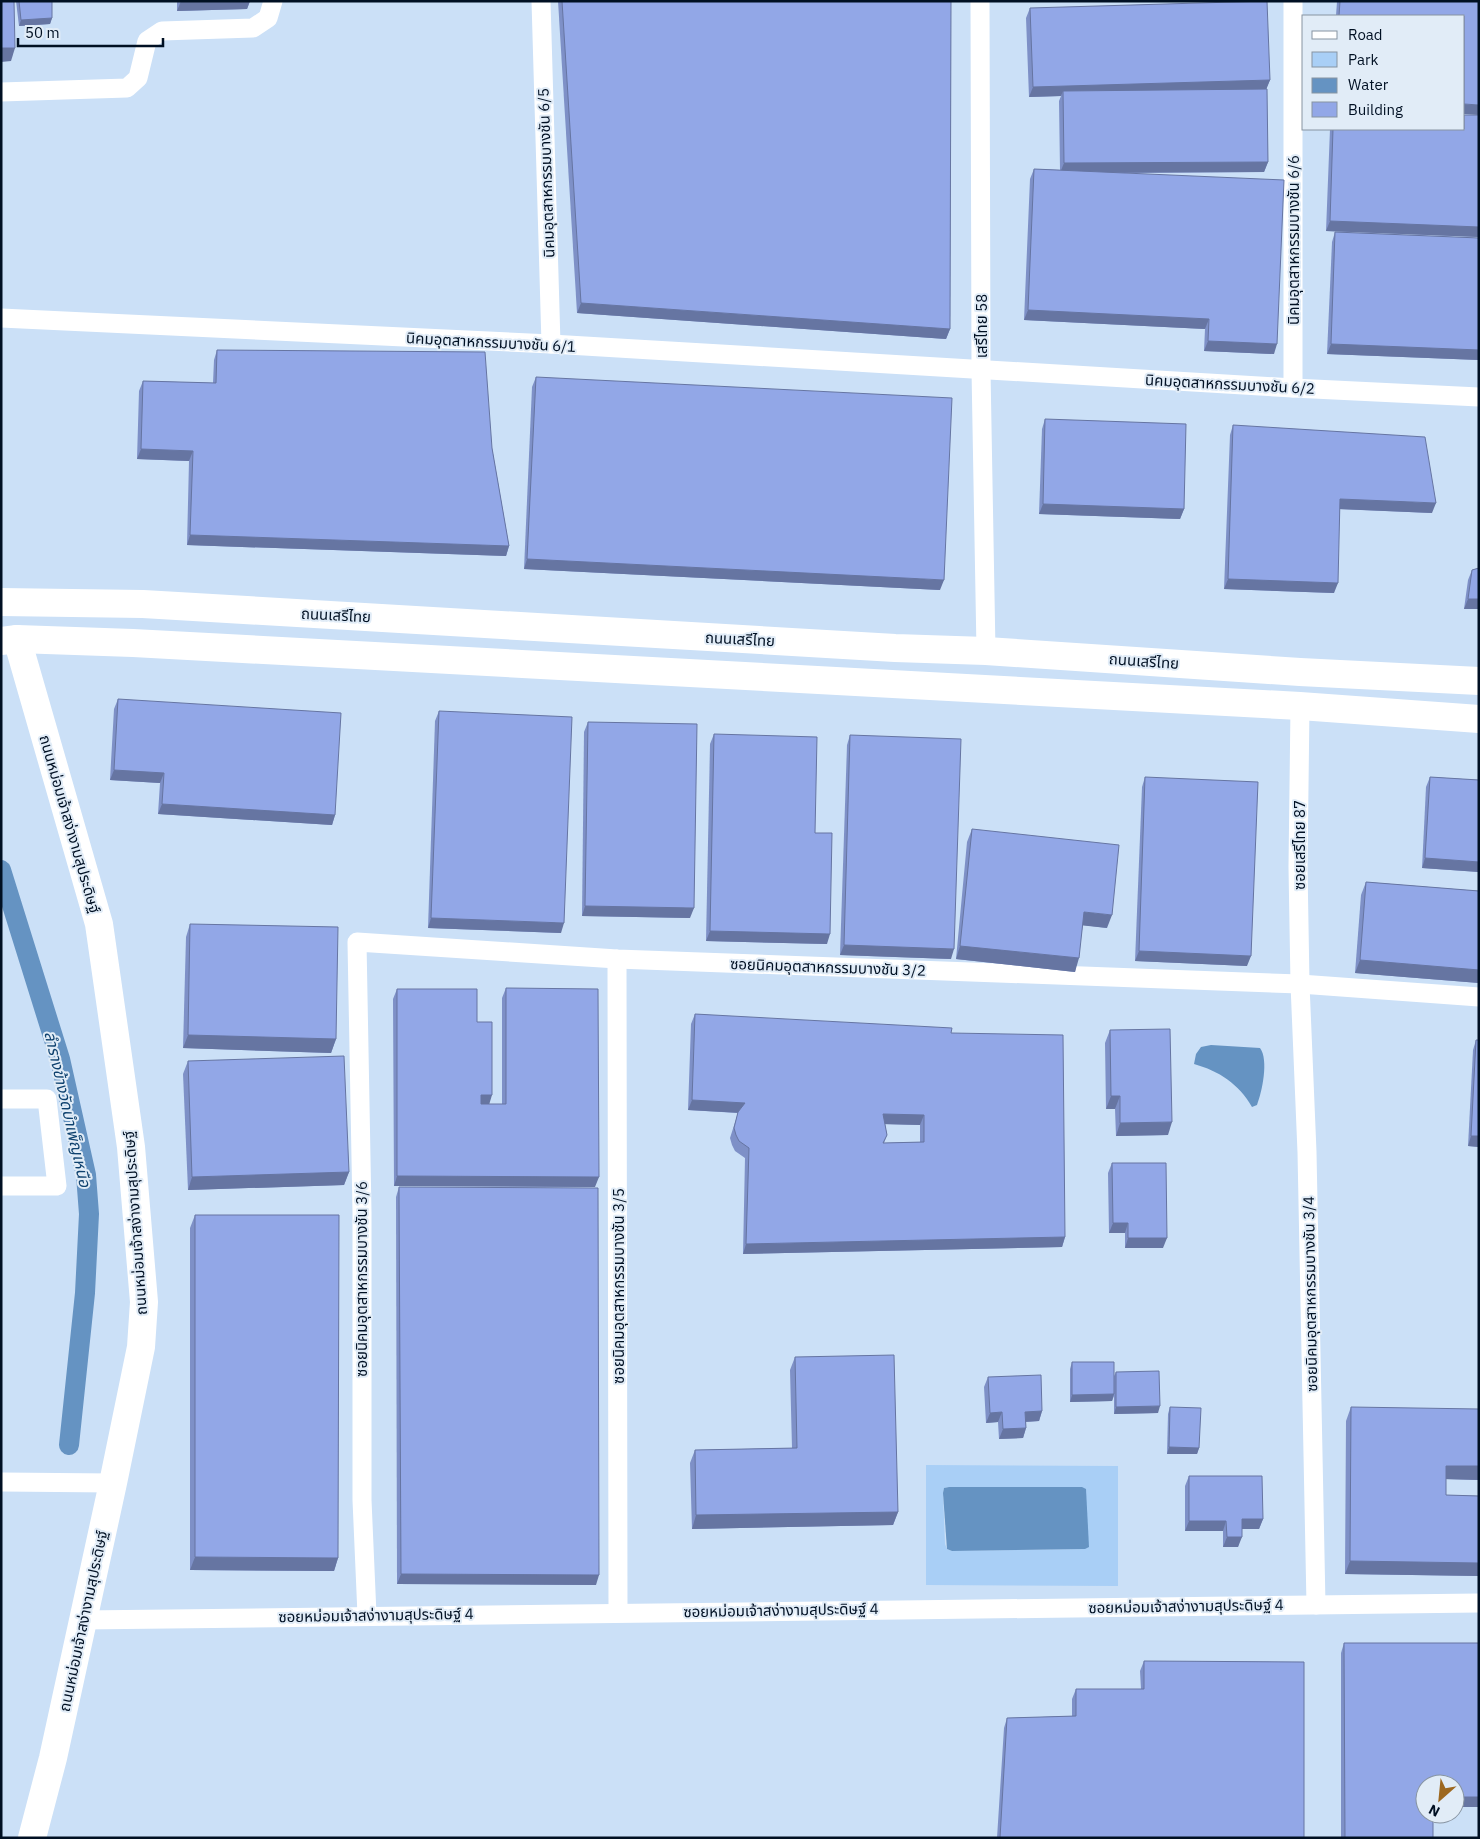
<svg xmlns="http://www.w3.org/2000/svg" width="1480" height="1839" viewBox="0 0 1480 1839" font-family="'IBM Plex Sans','Noto Sans Thai',sans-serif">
<rect width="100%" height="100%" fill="#cbe0f7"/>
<path fill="#a9cff6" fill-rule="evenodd" d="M926,1465L1118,1466V1586L926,1585ZM949,1487H1082L1085,1549L952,1551L947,1549L945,1544L943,1493L944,1488Z"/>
<g fill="#6593c2">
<path d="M1211,1045L1260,1048C1269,1060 1262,1092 1257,1105L1252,1107C1239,1084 1219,1071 1194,1064L1196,1054L1201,1047Z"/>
<polygon points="949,1487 1082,1487 1086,1489 1089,1547 1085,1549 952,1551 947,1549 943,1493 944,1488"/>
</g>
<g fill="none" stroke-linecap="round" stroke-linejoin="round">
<polyline stroke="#6593c2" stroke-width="20" points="1,870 60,1059 86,1175 89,1214 85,1293 69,1445"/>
<g stroke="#fff" stroke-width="19">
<polyline points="541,1 551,344"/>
<polyline points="980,1 981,370 986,651"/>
<polyline points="1,92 127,88 138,78 147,41 162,31 253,28 268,18 273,1"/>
<polyline points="1,318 551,344 1293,388 1479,397"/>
<polyline points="1293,388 1293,1"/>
<polyline points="1300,706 1298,867 1300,984 1307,1152 1316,1605"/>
<polyline points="617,959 618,1612"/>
<polyline points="1,1099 47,1099 57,1186 1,1186"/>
<polyline points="1,1482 113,1483"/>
<polyline points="367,1615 362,1500 362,1212 357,942 617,959 1300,984 1479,997"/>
<polyline points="82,1620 1479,1603"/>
</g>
<g stroke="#fff" stroke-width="28">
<polyline points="1,602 143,604 895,648 986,651 1300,672 1479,681"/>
<polyline points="17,639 99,924 131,1147 144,1302 141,1347 113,1483 53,1758 32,1838"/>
<polyline points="1,641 17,639 133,643 1300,706 1479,719"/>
</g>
</g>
<g fill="#7e90c7" fill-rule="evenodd">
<polygon points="16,1 52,1 52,18 50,24 19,26"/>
<polygon points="177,1 250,1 247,9 177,11"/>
<polygon points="558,1 951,1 950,329 946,339 577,313"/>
<polygon points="1337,1 1479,1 1464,16 1336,16"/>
<polygon points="1030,8 1270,80 1266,89 1268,162 1264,172 1124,173 1274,354 1204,351 1205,329 1024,320 1030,179 1034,169 1060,170 1059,101 1061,96 1029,97 1026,18"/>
<polygon points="1479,115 1479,237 1326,231 1330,129 1464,129"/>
<polygon points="1335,232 1479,238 1479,360 1327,354 1332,242"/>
<polygon points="217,350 492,448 509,546 506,556 187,545 189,461 137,459 139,391 143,381 213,383 214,360"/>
<polygon points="536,377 940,590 524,569 532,387"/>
<polygon points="1045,419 1184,509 1180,519 1039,514 1042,429"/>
<polygon points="1233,425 1432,513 1340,509 1334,593 1224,589 1230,435"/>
<polygon points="1479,560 1479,609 1464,609 1468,580 1472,570 1478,568"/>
<polygon points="118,699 335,815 332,825 158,814 160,783 110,780 114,709"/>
<polygon points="439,711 561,933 428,928 435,721"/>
<polygon points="588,722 690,918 582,916 584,732"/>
<polygon points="714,734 815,833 827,944 706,941 710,744"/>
<polygon points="850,735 951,959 840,955 847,745"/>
<polygon points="1145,777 1247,966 1135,961 1142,787"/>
<polygon points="1430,777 1479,780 1479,872 1422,868 1426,787"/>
<polygon points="972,829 1107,928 1083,925 1075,972 956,959 967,842"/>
<polygon points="1366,882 1479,891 1479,983 1355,973 1361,895"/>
<polygon points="190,924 336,1039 331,1053 183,1048 186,937"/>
<polygon points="506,988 595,1187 394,1186 393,999 397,989 477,1022 489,1104 502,1104 502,998"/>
<path d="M695,1014L951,1033L1065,1237L1062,1247L743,1254L745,1158L735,1151L732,1145L730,1138L738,1113L688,1110L691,1024ZM885,1124L920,1125V1142L884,1143L887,1135Z"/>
<polygon points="1110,1030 1168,1135 1116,1136 1115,1109 1106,1109 1105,1043"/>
<polygon points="1476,1040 1479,1040 1479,1147 1468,1146 1473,1050"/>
<polygon points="188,1061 349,1172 344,1185 188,1190 183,1074"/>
<polygon points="1112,1163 1163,1248 1125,1248 1125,1233 1109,1233 1108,1173"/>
<polygon points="399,1187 596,1585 397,1584 396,1197"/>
<polygon points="195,1215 338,1558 334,1571 190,1570 190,1228"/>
<polygon points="795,1357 898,1512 893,1525 692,1529 690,1463 695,1450 792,1448 790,1370"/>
<polygon points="1072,1362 1114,1376 1116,1372 1158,1413 1114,1414 1114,1396 1112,1401 1070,1402 1070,1369"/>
<polygon points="988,1377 1042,1411 1039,1421 1026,1422 1026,1428 1023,1438 999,1439 998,1422 986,1423 984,1387"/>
<polygon points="1170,1407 1199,1448 1197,1454 1167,1454 1168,1414"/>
<polygon points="1351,1407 1479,1480 1446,1479 1446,1495 1479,1496 1479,1576 1345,1574 1346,1421"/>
<polygon points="1189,1476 1263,1519 1259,1529 1242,1529 1238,1547 1223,1547 1223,1531 1185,1531 1185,1486"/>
<polygon points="1344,1643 1425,1784 1433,1838 1341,1838 1341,1653"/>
<polygon points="1144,1661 1304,1838 997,1838 1004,1728 1007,1718 1072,1716 1072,1699 1076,1689 1141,1689 1140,1671"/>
</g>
<g fill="#6675a2">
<polygon points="181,1 250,1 247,9 177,11"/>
<polygon points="52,18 50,24 19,26 21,20"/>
<polygon points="1,48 15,48 11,61 1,62"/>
<polygon points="1270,80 1266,90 1063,91 1061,96 1029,97 1033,87"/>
<polygon points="1464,104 1479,105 1479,115 1464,114"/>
<polygon points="1268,162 1264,172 1060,173 1064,163"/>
<polygon points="1330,221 1479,227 1479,237 1326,231"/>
<polygon points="581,303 950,329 946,339 577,313"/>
<polygon points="1028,310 1209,319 1205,329 1024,320"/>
<polygon points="1208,341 1277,344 1274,354 1204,351"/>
<polygon points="1331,344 1479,350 1479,360 1327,354"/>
<polygon points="141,449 193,451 189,461 137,459"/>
<polygon points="1340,499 1436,503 1432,513 1337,509"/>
<polygon points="1043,504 1184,509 1180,519 1039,514"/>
<polygon points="190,535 509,546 506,556 187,545"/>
<polygon points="527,559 944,580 940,590 524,569"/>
<polygon points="1228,579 1338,583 1334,593 1224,589"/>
<polygon points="1468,599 1479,599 1479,609 1464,609"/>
<polygon points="114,770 164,773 160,783 110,780"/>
<polygon points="162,804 335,815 332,825 158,814"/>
<polygon points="1425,858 1479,862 1479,872 1422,868"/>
<polygon points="585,906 694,908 690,918 582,916"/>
<polygon points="1084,912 1112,915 1107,928 1079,925"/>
<polygon points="431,918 564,923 561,933 428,928"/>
<polygon points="710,931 830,934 827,944 706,941"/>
<polygon points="844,945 954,949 951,959 840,955"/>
<polygon points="960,946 1079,958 1075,972 956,959"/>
<polygon points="1139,951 1251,956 1247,966 1135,961"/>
<polygon points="1360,960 1479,970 1479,983 1355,973"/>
<polygon points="188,1035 336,1039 331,1053 183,1048"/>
<polygon points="481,1095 492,1095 489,1105 477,1105"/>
<polygon points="1111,1096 1120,1096 1115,1109 1106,1109"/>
<polygon points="692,1100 745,1103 742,1113 688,1110"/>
<polygon points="883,1114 924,1115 920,1125 880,1124"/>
<polygon points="1172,1122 1168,1135 1116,1136 1120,1123"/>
<polygon points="1471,1136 1479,1136 1479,1147 1468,1146"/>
<polygon points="349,1172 344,1185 188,1190 192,1177"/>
<polygon points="397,1176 599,1177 595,1187 394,1186"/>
<polygon points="1113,1223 1128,1223 1125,1233 1109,1233"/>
<polygon points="1065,1237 1062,1247 743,1254 746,1244"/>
<polygon points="1128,1238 1167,1238 1163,1248 1125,1248"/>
<polygon points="1114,1394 1112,1401 1070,1402 1072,1395"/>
<polygon points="1160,1406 1158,1413 1114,1414 1116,1407"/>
<polygon points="1042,1411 1039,1421 1022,1422 1025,1412"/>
<polygon points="1002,1412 998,1422 986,1423 990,1413"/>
<polygon points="1026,1428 1023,1438 999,1439 1003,1429"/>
<polygon points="1169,1447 1199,1448 1197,1454 1167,1454"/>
<polygon points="1446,1466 1479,1466 1479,1480 1442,1479"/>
<polygon points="898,1512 893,1525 692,1529 696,1515"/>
<polygon points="1242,1519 1263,1519 1259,1529 1238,1529"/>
<polygon points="1189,1521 1226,1521 1223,1531 1185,1531"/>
<polygon points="1227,1537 1242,1537 1238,1547 1223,1547"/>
<polygon points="195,1557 338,1558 334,1571 190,1570"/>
<polygon points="1350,1561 1479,1563 1479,1576 1345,1574"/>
<polygon points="401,1574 599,1575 596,1585 397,1584"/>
<rect x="1455" y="1797" width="24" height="10"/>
</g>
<g fill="#92a7e7" stroke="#6675a2" fill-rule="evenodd">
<polygon points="1,1 14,1 15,48 1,48"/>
<polygon points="19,1 52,1 52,18 21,20"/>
<polygon points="562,1 951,1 950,329 581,303"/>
<polygon points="1267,1 1270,80 1033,87 1030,8"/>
<polygon points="1340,1 1479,1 1479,105 1464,104 1464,16 1339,16"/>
<polygon points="1267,89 1268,162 1064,163 1063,91"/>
<polygon points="1464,115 1479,115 1479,227 1330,221 1333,129 1464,129"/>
<polygon points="1034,169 1284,180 1277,344 1208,341 1209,319 1028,310"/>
<polygon points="1335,232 1479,238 1479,350 1331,344"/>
<polygon points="217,350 485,352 492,448 509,546 190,535 193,451 141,449 143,381 216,383"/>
<polygon points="536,377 952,398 944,580 527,559"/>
<polygon points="1045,419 1186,424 1184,509 1043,504"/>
<polygon points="1233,425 1425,437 1436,503 1340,499 1338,583 1228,579"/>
<polygon points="1479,568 1479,599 1468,599 1472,570"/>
<polygon points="118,699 341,713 335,815 162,804 164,773 114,770"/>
<polygon points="439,711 572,717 564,923 431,918"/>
<polygon points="588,722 697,724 694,908 585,906"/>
<polygon points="714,734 817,737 815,833 832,833 830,934 710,931"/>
<polygon points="850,735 961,739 954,949 844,945"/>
<polygon points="1145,777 1258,782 1251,956 1139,951"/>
<polygon points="1430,777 1479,780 1479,862 1425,858"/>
<polygon points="972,829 1119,845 1112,915 1084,912 1079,958 960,946"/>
<polygon points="1366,882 1479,891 1479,970 1360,960"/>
<polygon points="190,924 338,927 336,1039 188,1035"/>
<polygon points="506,988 598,989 599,1177 397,1176 397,989 477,989 477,1022 492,1022 492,1095 481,1095 481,1104 506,1104"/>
<path d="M695,1014L952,1028L951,1033L1063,1035L1065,1237L746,1244L749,1148L739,1141L736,1135L734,1128L738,1112L745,1103L692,1100ZM883,1114L924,1115V1142L883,1143L887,1135Z"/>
<polygon points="1170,1029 1172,1122 1120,1123 1120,1096 1111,1096 1110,1030"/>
<polygon points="1476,1040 1479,1040 1479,1136 1471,1136"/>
<polygon points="344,1056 349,1172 192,1177 188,1061"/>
<polygon points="1112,1163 1166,1163 1167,1238 1128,1238 1128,1223 1113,1223"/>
<polygon points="399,1187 598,1188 599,1575 401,1574"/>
<polygon points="195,1215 339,1215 338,1558 195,1557"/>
<polygon points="894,1355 898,1512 696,1515 695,1450 797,1448 795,1357"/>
<polygon points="1072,1362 1114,1362 1114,1394 1072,1395"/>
<polygon points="1159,1371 1160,1406 1116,1407 1116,1372"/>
<polygon points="1041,1375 1042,1411 1025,1412 1026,1428 1003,1429 1002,1412 990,1413 988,1377"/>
<polygon points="1170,1407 1201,1408 1199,1448 1169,1447"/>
<polygon points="1351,1407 1479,1409 1479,1466 1446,1466 1446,1495 1479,1496 1479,1563 1350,1561"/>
<polygon points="1189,1476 1262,1476 1263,1519 1242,1519 1242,1537 1227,1537 1226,1521 1189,1521"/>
<polygon points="1344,1643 1479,1643 1479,1797 1455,1797 1455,1784 1425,1784 1425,1814 1433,1814 1433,1838 1345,1838"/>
<polygon points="1144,1661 1304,1662 1304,1838 1000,1838 1007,1718 1076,1716 1076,1689 1144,1689"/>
</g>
<g text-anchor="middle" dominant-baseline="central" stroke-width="4" stroke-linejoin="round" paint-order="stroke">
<g font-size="15" fill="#001023" stroke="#e1ecf7">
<text transform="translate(546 173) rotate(-92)">นิคมอุตสาหกรรมบางชัน 6/5</text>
<text transform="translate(1293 240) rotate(-90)">นิคมอุตสาหกรรมบางชัน 6/6</text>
<text transform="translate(981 326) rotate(-90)">เสรีไทย 58</text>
<text transform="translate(491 342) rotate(3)">นิคมอุตสาหกรรมบางชัน 6/1</text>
<text transform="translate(1230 384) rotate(3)">นิคมอุตสาหกรรมบางชัน 6/2</text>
<text transform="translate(336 615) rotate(3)">ถนนเสรีไทย</text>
<text transform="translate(740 639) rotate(3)">ถนนเสรีไทย</text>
<text transform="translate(1144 661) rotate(4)">ถนนเสรีไทย</text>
<text transform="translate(70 824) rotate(74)">ถนนหม่อมเจ้าสง่างามสุประดิษฐ์</text>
<text transform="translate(1299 845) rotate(-90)">ซอยเสรีไทย 87</text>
<text transform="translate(828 967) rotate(2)">ซอยนิคมอุตสาหกรรมบางชัน 3/2</text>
<text transform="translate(135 1223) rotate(-94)">ถนนหม่อมเจ้าสง่างามสุประดิษฐ์</text>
<text transform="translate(361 1279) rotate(-90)">ซอยนิคมอุตสาหกรรมบางชัน 3/6</text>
<text transform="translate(618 1286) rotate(-90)">ซอยนิคมอุตสาหกรรมบางชัน 3/5</text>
<text transform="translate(1310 1294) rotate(-91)">ซอยนิคมอุตสาหกรรมบางชัน 3/4</text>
<text transform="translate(1186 1606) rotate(-1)">ซอยหม่อมเจ้าสง่างามสุประดิษฐ์ 4</text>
<text transform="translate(781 1610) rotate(-1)">ซอยหม่อมเจ้าสง่างามสุประดิษฐ์ 4</text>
<text transform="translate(376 1615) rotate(-1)">ซอยหม่อมเจ้าสง่างามสุประดิษฐ์ 4</text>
<text transform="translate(83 1621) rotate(-78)">ถนนหม่อมเจ้าสง่างามสุประดิษฐ์</text>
</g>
<g font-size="16" font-style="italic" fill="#0f426f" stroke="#e1ecf7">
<text transform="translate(68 1109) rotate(77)">ลำรางข้างวัดบำเพ็ญเหนือ</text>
</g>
</g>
<rect width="1480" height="1839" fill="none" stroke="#001023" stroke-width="5"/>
<rect x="1302" y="15" width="162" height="115" fill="#e1ecf7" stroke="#8794a2"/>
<rect x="1312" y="31" width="25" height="8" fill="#ffffff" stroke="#8794a2"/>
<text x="1348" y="40" font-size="15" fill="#001023">Road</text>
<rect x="1312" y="52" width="25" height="15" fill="#a9cff6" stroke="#8794a2"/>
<text x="1348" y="65" font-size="15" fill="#001023">Park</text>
<rect x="1312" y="78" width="25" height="15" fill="#6593c2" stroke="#8794a2"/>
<text x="1348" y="90" font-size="15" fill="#001023">Water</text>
<rect x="1312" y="102" width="25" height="15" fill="#92a7e7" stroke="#8794a2"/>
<text x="1348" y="115" font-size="15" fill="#001023">Building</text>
<g transform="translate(1440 1799) rotate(207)"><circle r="24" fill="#e1ecf7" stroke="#8794a2"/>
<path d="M0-4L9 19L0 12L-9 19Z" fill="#9d6820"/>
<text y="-8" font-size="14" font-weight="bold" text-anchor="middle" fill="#001023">N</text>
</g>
<path d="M18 38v8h145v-8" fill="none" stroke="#001023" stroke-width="2.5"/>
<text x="25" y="38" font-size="15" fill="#001023" stroke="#e1ecf7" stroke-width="4" paint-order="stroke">50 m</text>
</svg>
